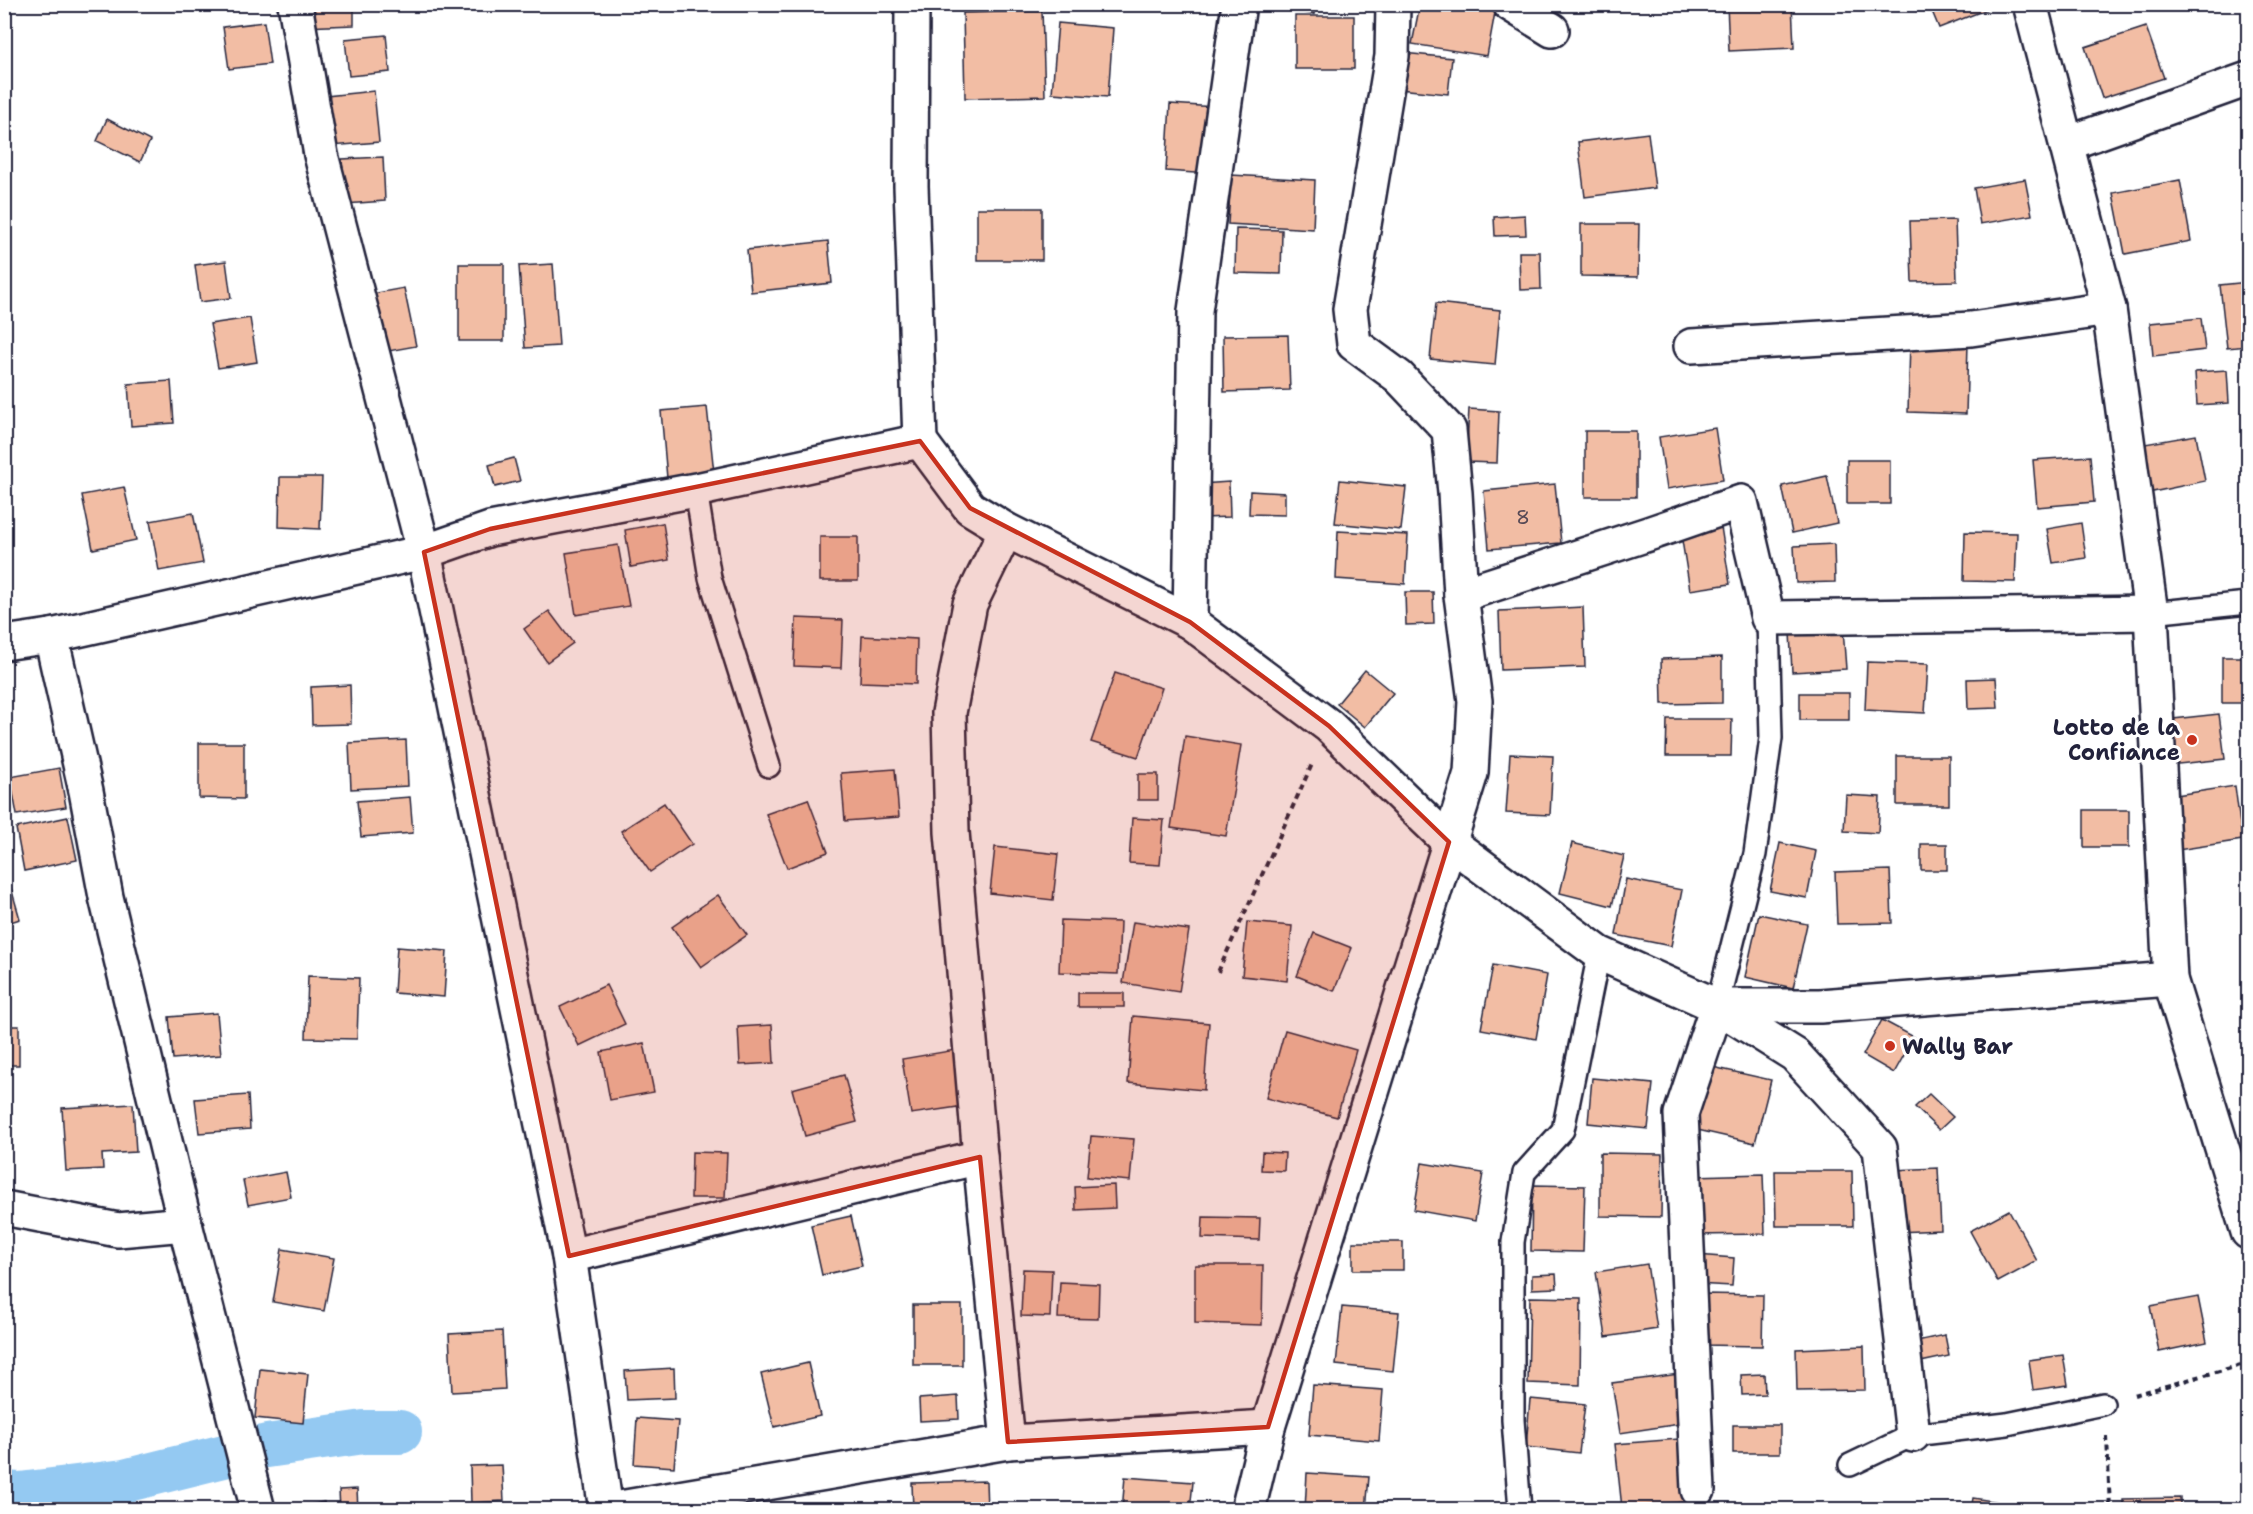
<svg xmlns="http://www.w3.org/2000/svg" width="2253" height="1514" viewBox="0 0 2253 1514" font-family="'Shantell Sans',sans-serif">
<rect width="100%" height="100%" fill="#fff"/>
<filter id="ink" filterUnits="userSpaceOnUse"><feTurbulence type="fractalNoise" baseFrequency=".0167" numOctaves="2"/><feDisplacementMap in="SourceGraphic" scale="12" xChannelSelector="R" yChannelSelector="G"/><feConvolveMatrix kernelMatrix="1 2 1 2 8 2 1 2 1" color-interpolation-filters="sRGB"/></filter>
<g filter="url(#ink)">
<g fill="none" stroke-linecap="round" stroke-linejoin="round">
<g stroke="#94c9f2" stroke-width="44">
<polyline points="267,1446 364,1432 400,1432"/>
<polyline points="4,1493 20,1494 124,1481 224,1456"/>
</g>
</g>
<g fill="#f2bda4" stroke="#22223b" stroke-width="1.5">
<polygon points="302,4 354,4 354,25 302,27"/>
<polygon points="1262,4 1316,4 1314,14"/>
<polygon points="1420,4 1484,4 1496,7 1487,56 1412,44"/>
<polygon points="1727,4 1792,4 1794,48 1729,51"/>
<polygon points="1929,4 1989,4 1990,8 1939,28"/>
<polygon points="1042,11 1045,96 965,98 963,13"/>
<rect x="1295" y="16" width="59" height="53"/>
<polygon points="264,22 270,64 229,69 223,27"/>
<polygon points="1058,23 1113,28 1108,97 1052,93"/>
<polygon points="2146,27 2164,78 2102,98 2085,47"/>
<polygon points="386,35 390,72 349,76 345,39"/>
<polygon points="1403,53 1452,58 1448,94 1399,89"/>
<polygon points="374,91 379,142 331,146 326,96"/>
<polygon points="1170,104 1215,107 1210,174 1166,171"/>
<polygon points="107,119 150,141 140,162 97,141"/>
<polygon points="1648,133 1655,188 1585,197 1578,142"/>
<polygon points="383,157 385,201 345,204 342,159"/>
<polygon points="1231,175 1315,180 1313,229 1228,224"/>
<polygon points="2025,179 2032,215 1980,224 1974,188"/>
<polygon points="2180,180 2191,241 2125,254 2113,193"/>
<rect x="977" y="208" width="65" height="52"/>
<polygon points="1525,215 1526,235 1495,236 1494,217"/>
<polygon points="1955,220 1957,281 1912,282 1910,221"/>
<polygon points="1581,224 1639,224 1638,277 1581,276"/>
<polygon points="1236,229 1282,230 1281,274 1235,273"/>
<polygon points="828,241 832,283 751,292 747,250"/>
<polygon points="1519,252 1540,252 1541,289 1520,290"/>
<polygon points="226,261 231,298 200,302 195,265"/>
<rect x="459" y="264" width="45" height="77"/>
<polygon points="553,264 559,346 525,348 519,266"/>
<polygon points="2248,282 2248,346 2227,348 2220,285"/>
<polygon points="404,288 416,346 383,352 371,294"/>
<polygon points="1436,303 1500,310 1495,365 1430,359"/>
<polygon points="250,318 257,362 218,368 210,324"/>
<polygon points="2201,318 2205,350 2153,356 2150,323"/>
<polygon points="1288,335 1290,390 1224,392 1223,336"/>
<polygon points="1910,342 1968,343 1966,414 1908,412"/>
<polygon points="2227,370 2229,403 2197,405 2195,372"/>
<polygon points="171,381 174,423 131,426 128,384"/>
<polygon points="707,407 714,473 667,478 661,411"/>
<polygon points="1469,409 1499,411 1497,463 1466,462"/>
<polygon points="1715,428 1723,480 1667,489 1659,437"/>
<rect x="1585" y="431" width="51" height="66"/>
<polygon points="2196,435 2205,481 2148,493 2139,445"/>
<polygon points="2090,456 2094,502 2037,507 2033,460"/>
<polygon points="514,458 520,481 495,487 489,465"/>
<rect x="1847" y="460" width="43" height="44"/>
<polygon points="1827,476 1837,523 1792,533 1782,486"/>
<polygon points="280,477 322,477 320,529 279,527"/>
<polygon points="1340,480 1406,487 1401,530 1335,523"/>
<polygon points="1229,482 1230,517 1203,518 1201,484"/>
<polygon points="1555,484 1561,543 1489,549 1484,491"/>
<polygon points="124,487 136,540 93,549 82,495"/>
<polygon points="1250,491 1285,493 1285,515 1249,514"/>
<polygon points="193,513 203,563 159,571 150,521"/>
<polygon points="663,523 669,560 631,567 625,530"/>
<polygon points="2081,523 2086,558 2053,563 2047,529"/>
<polygon points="1721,527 1730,584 1690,590 1681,534"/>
<polygon points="1338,531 1408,535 1405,584 1336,579"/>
<polygon points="1965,532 2017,533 2015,582 1964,581"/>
<rect x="820" y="537" width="38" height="44"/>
<polygon points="1834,544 1835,582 1796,583 1794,546"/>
<polygon points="618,545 629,606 576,615 566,553"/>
<polygon points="1405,592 1433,592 1434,624 1406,625"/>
<polygon points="1583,607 1585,667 1501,670 1499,611"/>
<polygon points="549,611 573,643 547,662 524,629"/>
<polygon points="796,618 843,620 841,668 794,666"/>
<polygon points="1843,629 1846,669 1792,672 1790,632"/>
<polygon points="862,636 917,639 916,684 860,682"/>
<polygon points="1722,657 1722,703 1662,704 1661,659"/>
<rect x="2222" y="657" width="26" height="46"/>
<polygon points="1867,662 1928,664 1925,713 1865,710"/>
<polygon points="1365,670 1393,693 1365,727 1337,704"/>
<polygon points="1115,673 1162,688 1138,757 1091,742"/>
<polygon points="1996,678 1998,708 1968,709 1967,679"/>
<polygon points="350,685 351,724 312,725 311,687"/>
<rect x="1800" y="693" width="49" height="27"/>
<polygon points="2219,714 2225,759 2169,765 2164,720"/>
<polygon points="1667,719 1732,719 1731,756 1666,756"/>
<polygon points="1185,736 1241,745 1226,836 1171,828"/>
<polygon points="406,740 408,786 351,789 349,743"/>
<polygon points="199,743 244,743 244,799 199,798"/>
<polygon points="1510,754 1553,756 1550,815 1506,813"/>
<rect x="1897" y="756" width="52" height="49"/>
<polygon points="59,768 66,807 17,815 10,777"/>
<polygon points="895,769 899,817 845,821 841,773"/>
<rect x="1138" y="774" width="20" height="26"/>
<polygon points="2235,786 2242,840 2178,850 2170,796"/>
<polygon points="1846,795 1880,797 1878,833 1844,831"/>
<polygon points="410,797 413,833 361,837 357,801"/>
<polygon points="808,799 828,852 787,868 766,814"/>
<polygon points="664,803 692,844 650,872 621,831"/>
<rect x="2084" y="810" width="45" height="37"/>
<polygon points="68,817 77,860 24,871 16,828"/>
<polygon points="1132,818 1164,820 1160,865 1129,863"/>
<polygon points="1572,843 1624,856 1612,906 1560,893"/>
<polygon points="1780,843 1816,851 1807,898 1770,891"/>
<rect x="1921" y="844" width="26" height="26"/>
<polygon points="995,847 1058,854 1053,900 990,893"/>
<polygon points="1890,870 1892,923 1837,924 1835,872"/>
<polygon points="1626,879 1682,890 1671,946 1616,935"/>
<polygon points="9,881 20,919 4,924 4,882"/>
<polygon points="718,895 747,935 701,967 672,927"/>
<polygon points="1759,914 1807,924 1793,988 1745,977"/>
<polygon points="1061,920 1120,922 1118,974 1059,972"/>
<polygon points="1133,922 1189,930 1179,992 1123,983"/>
<polygon points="1247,922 1292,926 1287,981 1242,976"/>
<polygon points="1314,933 1352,948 1334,991 1297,976"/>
<polygon points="397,947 447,951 444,997 394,993"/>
<polygon points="1493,965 1547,975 1536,1039 1481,1029"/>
<polygon points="308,976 359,978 357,1039 306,1038"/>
<polygon points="606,985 625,1024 579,1046 560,1007"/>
<rect x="1078" y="993" width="46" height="14"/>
<polygon points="217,1013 221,1055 173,1059 169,1017"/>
<polygon points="1133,1016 1209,1023 1204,1090 1128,1083"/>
<polygon points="1882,1020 1914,1037 1894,1073 1863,1055"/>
<polygon points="772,1025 774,1063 740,1065 738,1027"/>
<rect x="4" y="1026" width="15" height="39"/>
<polygon points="1285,1030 1356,1050 1337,1117 1266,1098"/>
<polygon points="644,1043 654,1092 610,1100 601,1052"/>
<polygon points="955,1050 964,1106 911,1114 902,1059"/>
<polygon points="1708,1066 1771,1080 1755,1143 1693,1129"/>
<polygon points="844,1075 857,1122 805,1136 792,1089"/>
<polygon points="1592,1078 1653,1084 1648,1129 1588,1123"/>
<polygon points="1929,1094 1953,1117 1939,1130 1915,1107"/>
<polygon points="248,1095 250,1129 199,1133 195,1099"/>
<polygon points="133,1104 136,1152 102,1154 103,1169 66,1171 62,1108"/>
<polygon points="1091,1136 1134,1139 1130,1181 1087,1177"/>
<polygon points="692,1152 727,1153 725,1198 691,1198"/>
<polygon points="1262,1152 1285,1153 1284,1171 1261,1170"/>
<polygon points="1600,1153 1662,1154 1661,1217 1600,1216"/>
<polygon points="1422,1163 1483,1173 1475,1221 1414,1210"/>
<polygon points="1938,1168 1941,1230 1897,1232 1894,1170"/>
<polygon points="1775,1171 1852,1171 1853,1226 1776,1226"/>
<polygon points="286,1172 291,1197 248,1205 243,1180"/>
<polygon points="1763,1174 1765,1234 1695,1235 1694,1176"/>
<polygon points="1114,1185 1115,1208 1076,1210 1075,1187"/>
<polygon points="1532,1185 1585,1186 1583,1252 1531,1251"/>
<polygon points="2009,1210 2037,1261 1998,1282 1970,1231"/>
<polygon points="851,1216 862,1266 822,1275 811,1225"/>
<polygon points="1203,1217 1260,1218 1259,1240 1202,1238"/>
<rect x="1353" y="1242" width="50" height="28"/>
<polygon points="282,1249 334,1258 324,1311 273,1302"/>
<polygon points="1697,1255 1734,1258 1732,1286 1695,1284"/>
<polygon points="1647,1264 1657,1329 1606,1337 1596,1272"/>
<polygon points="1195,1265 1263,1265 1262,1325 1195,1323"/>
<polygon points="1023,1269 1052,1270 1050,1317 1021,1316"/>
<polygon points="1556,1274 1557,1288 1532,1289 1532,1275"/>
<polygon points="1060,1282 1099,1284 1098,1319 1058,1318"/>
<polygon points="1702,1294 1763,1295 1762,1346 1702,1345"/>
<polygon points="1530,1297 1581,1298 1580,1385 1528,1383"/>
<polygon points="2198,1297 2207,1342 2159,1352 2150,1306"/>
<rect x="913" y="1305" width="49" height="60"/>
<polygon points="1342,1307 1399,1312 1393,1371 1336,1365"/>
<polygon points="502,1331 505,1389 452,1392 449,1334"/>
<polygon points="1945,1335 1949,1356 1916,1363 1912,1342"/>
<polygon points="1864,1346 1865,1390 1797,1391 1796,1349"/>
<polygon points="2063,1355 2068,1385 2033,1390 2029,1360"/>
<polygon points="808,1363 820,1416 774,1427 761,1374"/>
<polygon points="674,1368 675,1398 627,1400 625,1371"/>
<polygon points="260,1369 308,1374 303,1423 255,1418"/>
<polygon points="1679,1374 1686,1423 1620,1433 1612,1383"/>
<polygon points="1764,1374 1765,1394 1742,1395 1741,1375"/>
<polygon points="1313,1385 1383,1390 1379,1441 1309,1435"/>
<polygon points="958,1396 959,1419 920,1421 919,1399"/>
<polygon points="1530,1399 1585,1404 1579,1453 1526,1447"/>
<polygon points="637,1418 678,1421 674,1467 634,1464"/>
<rect x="1733" y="1425" width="47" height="28"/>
<polygon points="1679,1439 1684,1502 1622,1508 1615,1444"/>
<polygon points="502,1465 504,1501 471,1503 470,1466"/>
<polygon points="1307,1473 1369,1477 1366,1510 1305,1510"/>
<polygon points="1125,1477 1193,1482 1190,1510 1122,1510"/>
<polygon points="986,1481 987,1510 913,1510 912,1483"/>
<polygon points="357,1489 358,1510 340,1510 339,1490"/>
<polygon points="1973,1498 2025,1506 2024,1510 1971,1510"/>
<polygon points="2180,1498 2180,1510 2123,1510 2123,1499"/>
<polygon points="324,1502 326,1510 295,1510 295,1508"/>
</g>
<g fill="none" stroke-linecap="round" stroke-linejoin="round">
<defs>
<g id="service">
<polyline points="696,490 710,578 769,766"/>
<polyline points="2151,613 2248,603"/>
<polyline points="1717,1006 1755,854 1771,738 1768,618"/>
<polyline points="1850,1465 1913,1435 2007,1424 2103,1404"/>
<polyline points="1520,1510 1513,1420 1513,1242 1524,1173 1563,1130 1599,953"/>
</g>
<g id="minor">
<polyline points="295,4 321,155 424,552 569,1256 606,1510"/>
<polyline points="912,4 911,186 920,441"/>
<polyline points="1510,4 1552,30"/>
<polyline points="2030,4 2109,309 2151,613 2170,979 2248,1232"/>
<polyline points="2066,144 2248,79"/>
<polyline points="1691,346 1971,329 2109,309"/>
<polyline points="1461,595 1648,534 1741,502 1768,618 2151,613"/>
<polyline points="1190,622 1195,311 1239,4"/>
<polyline points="51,636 86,791 106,897 185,1224 258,1510"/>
<polyline points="4,643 51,636 424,552 490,529 696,490 920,441 970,508 1006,530 1190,622 1329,726 1449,842 1599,953 1717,1006 1820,1006 2170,979"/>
<polyline points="4,1208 118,1230 185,1224"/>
<polyline points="569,1256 980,1157"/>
<polyline points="1008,1442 1268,1427"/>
<polyline points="1698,1490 1681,1114 1717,1006 1795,1055 1880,1148 1913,1435"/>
<polyline points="608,1510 1008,1442 980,1157 952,832 949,713 970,604 1006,530"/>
<polyline points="1248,1510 1268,1427 1471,773 1475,701 1461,595 1455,493 1449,430 1399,377 1354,344 1350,309 1392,56 1393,4"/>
</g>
</defs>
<use href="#service" stroke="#22223b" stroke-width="26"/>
<use href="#minor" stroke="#22223b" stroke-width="38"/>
<g stroke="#22223b" stroke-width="4" stroke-dasharray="6 4.5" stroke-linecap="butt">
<polyline points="1218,972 1313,762"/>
<polyline points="2134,1395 2248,1363"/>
<polyline points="2107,1436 2110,1510"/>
</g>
<use href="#service" stroke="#fff" stroke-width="21"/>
<use href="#minor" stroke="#fff" stroke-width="33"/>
</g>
</g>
<path fill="#c8321e" fill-opacity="0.2" stroke="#c8321e" stroke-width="4.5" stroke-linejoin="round" d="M920,441L970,508L1190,622L1329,726L1449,842L1268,1427L1008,1442L980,1157L569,1256L424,552L490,529Z"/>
<g fill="#c8321e" stroke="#fff" stroke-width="2">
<circle cx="2192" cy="740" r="6"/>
<circle cx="1890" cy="1046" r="6"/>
</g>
<g text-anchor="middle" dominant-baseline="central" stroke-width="6" stroke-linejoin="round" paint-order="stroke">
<g font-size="20" fill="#564955">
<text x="1523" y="517">8</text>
</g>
<g font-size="22" font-weight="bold" fill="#22223b" stroke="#fff" text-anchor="end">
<text x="2180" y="727">Lotto de la<tspan x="2180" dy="25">Confiance</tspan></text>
<text x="1902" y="1046" text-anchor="start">Wally Bar</text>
</g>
</g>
<rect width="2253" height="1514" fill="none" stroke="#fff" stroke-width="24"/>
<rect x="12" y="12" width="2229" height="1490" fill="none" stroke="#22223b" stroke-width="2" filter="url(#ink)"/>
</svg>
